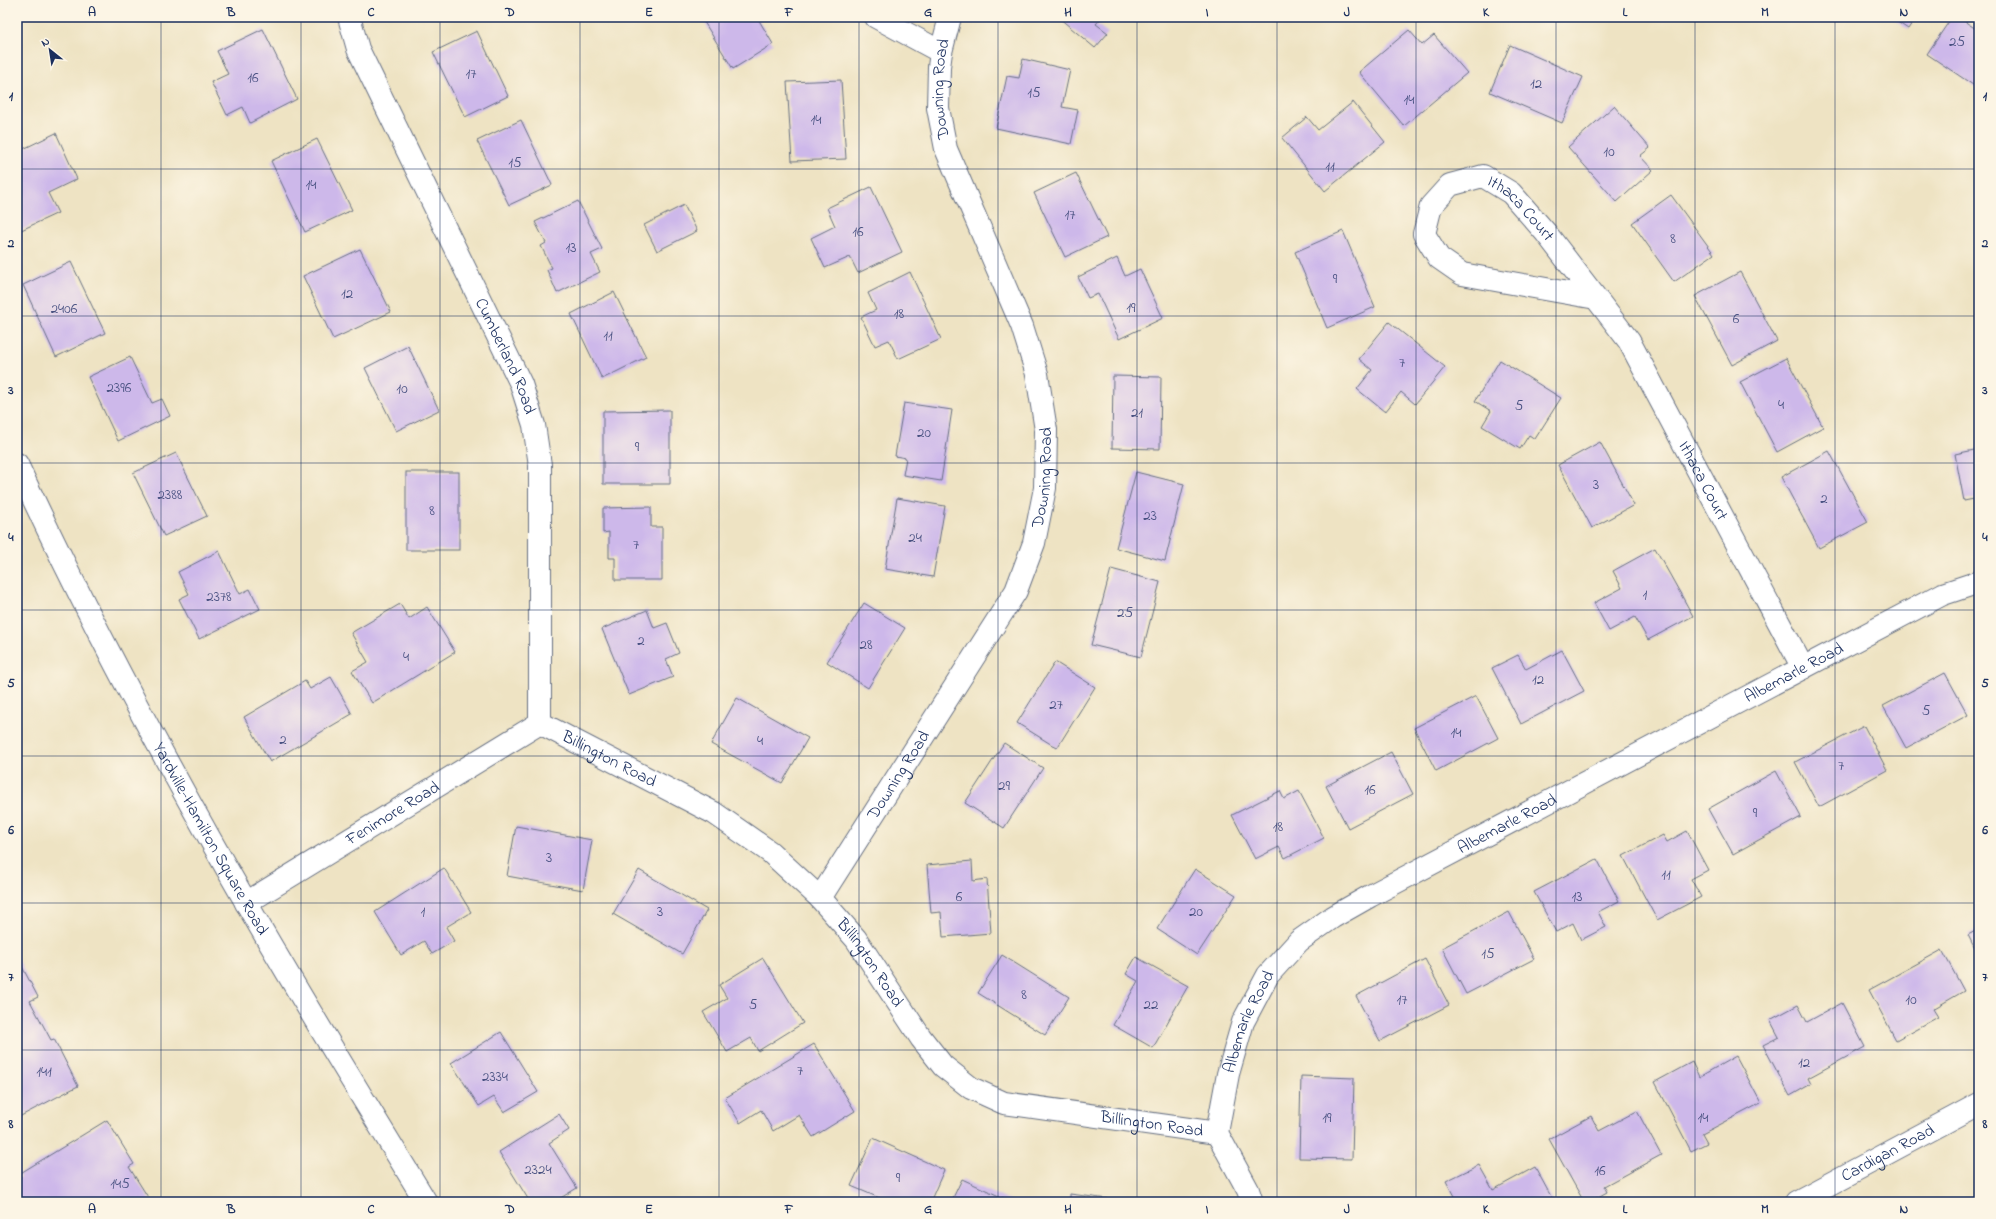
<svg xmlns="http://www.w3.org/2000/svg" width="1996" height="1219" viewBox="0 0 1996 1219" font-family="'Indie Flower',sans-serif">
<rect width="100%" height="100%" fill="#fcf5e5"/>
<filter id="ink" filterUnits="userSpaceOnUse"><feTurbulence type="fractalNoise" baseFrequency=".025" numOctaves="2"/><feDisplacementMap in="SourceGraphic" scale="8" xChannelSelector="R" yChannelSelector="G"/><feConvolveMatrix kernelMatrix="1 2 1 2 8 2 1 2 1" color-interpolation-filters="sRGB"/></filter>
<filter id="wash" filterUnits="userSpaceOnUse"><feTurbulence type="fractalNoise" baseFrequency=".012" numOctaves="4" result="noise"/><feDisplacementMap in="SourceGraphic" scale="16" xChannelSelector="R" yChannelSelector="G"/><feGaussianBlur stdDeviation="0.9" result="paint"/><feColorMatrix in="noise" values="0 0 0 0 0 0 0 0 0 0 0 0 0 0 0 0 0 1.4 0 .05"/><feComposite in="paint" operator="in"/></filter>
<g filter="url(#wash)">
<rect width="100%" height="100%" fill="#eee3c3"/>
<g id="blocks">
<g fill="#cdb8ea">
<polygon points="701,17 757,17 773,44 733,69"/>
<polygon points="1058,17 1102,17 1096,24 1108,33 1095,48"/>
<polygon points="1890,17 1916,17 1908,29"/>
<polygon points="1952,17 1958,17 1979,31 1979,89 1927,54"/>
<polygon points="263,29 297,99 250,123 243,107 227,115 211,82 228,74 217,51"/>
<polygon points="1409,30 1422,45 1434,35 1467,73 1404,126 1359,72"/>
<polygon points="477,31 508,96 465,117 433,52"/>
<polygon points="1510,45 1583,77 1562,123 1490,92"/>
<polygon points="1023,59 1070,70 1062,107 1078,110 1071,144 996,128 1007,76 1019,78"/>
<polygon points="841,80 846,159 792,161 787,82"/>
<polygon points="1353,102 1385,142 1325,191 1282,138 1307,117 1318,130"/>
<polygon points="1614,106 1650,148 1640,156 1653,170 1617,202 1568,147"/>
<polygon points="521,120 552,185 509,205 477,141"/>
<polygon points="56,133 77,179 48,193 58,213 17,232 17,152"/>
<polygon points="317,139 352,210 305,232 271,161"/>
<polygon points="1076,173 1107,237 1065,257 1034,193"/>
<polygon points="871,187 902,252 858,273 850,257 825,268 811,238 835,226 827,208"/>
<polygon points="1671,195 1714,254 1674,282 1632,223"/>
<polygon points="578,201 602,249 591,254 600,272 557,293 547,270 552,268 541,246 546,243 535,222"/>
<polygon points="684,205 697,231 657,251 644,225"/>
<polygon points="1343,231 1375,307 1327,328 1295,252"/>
<polygon points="360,249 391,312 333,339 303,276"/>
<polygon points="1117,258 1125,276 1140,269 1163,318 1119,339 1098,294 1088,298 1078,277"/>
<polygon points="71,262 105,333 56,357 23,285"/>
<polygon points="910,272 941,339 898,359 889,340 875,346 861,317 876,310 868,293"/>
<polygon points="1740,272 1777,341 1732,365 1695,296"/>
<polygon points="614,292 646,357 602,379 571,314"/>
<polygon points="1389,322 1445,367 1415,404 1401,392 1385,412 1357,389 1372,370 1359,359"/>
<polygon points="408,346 439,410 396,431 365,368"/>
<polygon points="130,357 152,403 162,399 170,416 118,441 88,377"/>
<polygon points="1786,358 1823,427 1777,452 1740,382"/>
<polygon points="1500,360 1561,398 1535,439 1529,435 1520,449 1482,426 1491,411 1475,401"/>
<polygon points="1113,376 1161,377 1160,449 1112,448"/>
<polygon points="904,403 952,410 941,481 903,475 906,458 895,456"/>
<polygon points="670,410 670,484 603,484 603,411"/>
<polygon points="1600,442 1634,505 1592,528 1558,465"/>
<polygon points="1979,449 1979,498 1964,501 1955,454"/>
<polygon points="1829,451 1868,522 1819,548 1781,477"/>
<polygon points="176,453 207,516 164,536 133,473"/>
<rect x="406" y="472" width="53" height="78"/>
<polygon points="1136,472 1184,484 1165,561 1116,548"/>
<polygon points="897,498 945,506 933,577 885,569"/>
<polygon points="651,507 651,527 662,527 662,580 615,580 615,558 609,558 609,532 603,533 603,508"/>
<polygon points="1655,548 1693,616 1648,640 1635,617 1609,631 1594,603 1622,588 1613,571"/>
<polygon points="219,551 240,594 250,589 260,609 199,639 179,599 189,594 178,572"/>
<polygon points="1111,569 1160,582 1141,657 1091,645"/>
<polygon points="864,603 905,628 868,688 827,662"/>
<polygon points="400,604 409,619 427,607 455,652 372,703 352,671 368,662 351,633"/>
<polygon points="647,610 654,628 667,623 679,653 666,659 673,677 629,695 602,629"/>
<polygon points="1562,650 1584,691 1521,724 1492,668 1518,655 1526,669"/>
<polygon points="1055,662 1095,687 1057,748 1017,723"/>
<polygon points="1945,673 1968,715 1906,748 1883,706"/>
<polygon points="331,677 352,714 270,762 244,717 305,681 310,689"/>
<polygon points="1476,696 1498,738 1436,771 1414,728"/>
<polygon points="737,698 808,738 782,783 711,744"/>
<polygon points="1864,726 1887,770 1819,807 1795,762"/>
<polygon points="1004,743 1043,768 1004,828 965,803"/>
<polygon points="1391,752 1413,794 1348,828 1326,786"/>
<polygon points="1776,771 1801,817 1733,854 1708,809"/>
<polygon points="1280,791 1284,799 1299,791 1324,838 1285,858 1279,847 1255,859 1232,815"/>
<polygon points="516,826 592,840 583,890 507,876"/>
<polygon points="1687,831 1708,870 1691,879 1701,897 1657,920 1623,856 1663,835 1667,842"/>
<polygon points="1597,859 1619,901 1598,912 1606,927 1581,940 1573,923 1556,932 1534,892"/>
<polygon points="972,861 973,881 987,879 991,933 943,937 941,912 931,913 927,865"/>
<polygon points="444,868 471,912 446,927 454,941 432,954 424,941 401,955 375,912"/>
<polygon points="1195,869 1236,895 1197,955 1157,929"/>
<polygon points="639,870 707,910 682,954 613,914"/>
<polygon points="1509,912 1534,959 1466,994 1442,948"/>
<polygon points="1979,929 1979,957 1968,935"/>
<polygon points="1942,950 1964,991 1933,1009 1938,1017 1896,1040 1869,990"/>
<polygon points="1002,955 1069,997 1045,1035 978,993"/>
<polygon points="17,957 38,997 30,1001 51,1040 54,1039 78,1086 17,1118"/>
<polygon points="1136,957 1188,986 1153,1048 1113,1025 1138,981 1126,974"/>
<polygon points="763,958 803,1023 758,1051 751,1038 727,1052 703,1012 727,998 719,985"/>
<polygon points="1425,959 1449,1005 1380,1041 1356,996"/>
<polygon points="1842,1003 1865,1047 1808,1078 1811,1084 1790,1096 1763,1045 1779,1037 1770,1020 1798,1005 1807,1022"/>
<polygon points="501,1032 538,1092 504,1112 494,1097 479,1106 451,1063"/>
<polygon points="814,1044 855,1111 813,1137 799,1115 773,1131 761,1110 740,1123 725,1098"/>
<polygon points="1736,1056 1761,1103 1702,1134 1707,1143 1691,1151 1655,1082 1692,1062 1699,1077"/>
<polygon points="1301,1076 1354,1078 1352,1159 1299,1158"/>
<polygon points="1637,1111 1661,1155 1604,1186 1607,1192 1589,1202 1584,1202 1549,1139 1591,1116 1599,1131"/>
<polygon points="559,1114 569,1130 549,1143 577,1188 554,1202 530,1202 499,1152"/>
<polygon points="107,1120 134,1164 129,1167 151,1202 17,1202 17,1180 21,1177 19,1174"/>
<polygon points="873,1138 944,1170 930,1202 889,1202 851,1186"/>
<polygon points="1479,1165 1493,1190 1535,1167 1554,1202 1457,1202 1446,1181"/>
<polygon points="962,1179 1012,1202 951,1202"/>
<polygon points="1070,1194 1123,1201 1123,1202 1070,1202"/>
</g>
</g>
</g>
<g filter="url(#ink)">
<use href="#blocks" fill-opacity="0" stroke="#656e81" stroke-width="1"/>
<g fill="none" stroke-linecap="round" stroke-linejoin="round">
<defs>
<g id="minor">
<path id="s1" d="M349,17L358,49L521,384L534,425L540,465V723"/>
<polyline points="876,17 941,52"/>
<path id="s2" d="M1596,298L1462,274L1439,258L1424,234L1431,206L1450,185L1483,176L1511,193L1546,233L1629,341L1803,668"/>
<path id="s3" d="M540,723L714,813L770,852L820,898L856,939L921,1038L943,1066L971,1088L1004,1103L1217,1133"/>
<path id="s4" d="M820,898L1016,591L1034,543L1045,488L1046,430L1037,374L1022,326L946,149L938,108L939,67L941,52L950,17"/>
<path id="s5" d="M246,903L540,723"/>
<path id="s6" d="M1252,1202L1248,1190L1217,1133L1228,1074L1243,1022L1268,975L1299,941L1333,917L1370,896L1943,594L1979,582"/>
<path id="s7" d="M1796,1202L1979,1104"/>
</g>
<g id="tertiary">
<path id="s8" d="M17,464C86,614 164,760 247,904C304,1004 366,1103 426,1202"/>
</g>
</defs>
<use href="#minor" stroke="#656e81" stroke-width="24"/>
<use href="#tertiary" stroke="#656e81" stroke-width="24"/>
<use href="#minor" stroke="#fff" stroke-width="22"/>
<use href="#tertiary" stroke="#fff" stroke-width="22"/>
</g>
</g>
<path fill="none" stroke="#1b2f5e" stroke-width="1" stroke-opacity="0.55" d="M161,17V1202M301,17V1202M440,17V1202M580,17V1202M719,17V1202M859,17V1202M998,17V1202M1137,17V1202M1277,17V1202M1416,17V1202M1556,17V1202M1695,17V1202M1835,17V1202M17,169H1979M17,316H1979M17,463H1979M17,610H1979M17,756H1979M17,903H1979M17,1050H1979"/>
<g text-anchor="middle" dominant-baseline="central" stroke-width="4" stroke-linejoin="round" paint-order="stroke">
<g font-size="15" fill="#485181">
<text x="1957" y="42">25</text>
<text x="471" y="74">17</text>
<text x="253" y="78">16</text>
<text x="1536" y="84">12</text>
<text x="1034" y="93">15</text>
<text x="1409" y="100">14</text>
<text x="816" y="120">14</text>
<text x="1609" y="152">10</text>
<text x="515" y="163">15</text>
<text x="1330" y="167">11</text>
<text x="311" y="185">14</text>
<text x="1070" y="215">17</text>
<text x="858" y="232">16</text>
<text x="1673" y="239">8</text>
<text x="571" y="248">13</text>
<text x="1335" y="279">9</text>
<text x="347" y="294">12</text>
<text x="1131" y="308">19</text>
<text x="64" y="309">2406</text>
<text x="899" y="314">18</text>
<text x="1736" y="319">6</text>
<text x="608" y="336">11</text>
<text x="1402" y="363">7</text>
<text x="119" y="388">2396</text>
<text x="402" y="389">10</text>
<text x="1781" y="405">4</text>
<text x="1519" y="406">5</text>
<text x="1137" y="413">21</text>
<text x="924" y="433">20</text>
<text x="637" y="447">9</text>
<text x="1596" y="485">3</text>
<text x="170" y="495">2388</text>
<text x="1824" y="499">2</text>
<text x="432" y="511">8</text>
<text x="1150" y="516">23</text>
<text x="915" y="538">24</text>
<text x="636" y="545">7</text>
<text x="1645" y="595">1</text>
<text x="219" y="597">2378</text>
<text x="1125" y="613">25</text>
<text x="641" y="641">2</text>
<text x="866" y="645">28</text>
<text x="406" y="657">4</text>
<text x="1538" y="680">12</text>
<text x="1056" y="705">27</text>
<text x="1926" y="711">5</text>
<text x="1456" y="733">14</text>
<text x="283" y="740">2</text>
<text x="760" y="741">4</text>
<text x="1841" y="766">7</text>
<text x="1004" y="786">29</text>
<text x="1370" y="790">16</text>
<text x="1755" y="813">9</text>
<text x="1278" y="827">18</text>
<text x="549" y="858">3</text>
<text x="1666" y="875">11</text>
<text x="959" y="897">6</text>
<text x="1577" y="897">13</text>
<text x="423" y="912">1</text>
<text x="660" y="912">3</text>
<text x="1196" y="912">20</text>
<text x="1488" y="954">15</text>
<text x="1024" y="995">8</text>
<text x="1402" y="1000">17</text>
<text x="1911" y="1000">10</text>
<text x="753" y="1005">5</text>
<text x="1151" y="1005">22</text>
<text x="1804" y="1063">12</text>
<text x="800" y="1071">7</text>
<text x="44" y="1072">141</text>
<text x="495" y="1077">2334</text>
<text x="1327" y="1118">19</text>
<text x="1703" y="1118">14</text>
<text x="538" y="1170">2324</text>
<text x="1600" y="1171">16</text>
<text x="898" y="1178">9</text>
<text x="120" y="1184">145</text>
</g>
<g font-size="17" fill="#1b2f5e" stroke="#fcf5e5">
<text stroke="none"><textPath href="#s4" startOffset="890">Downing Road</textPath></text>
<text stroke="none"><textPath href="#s2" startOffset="334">Ithaca Court</textPath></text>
<text stroke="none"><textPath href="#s1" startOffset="374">Cumberland Road</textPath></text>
<text stroke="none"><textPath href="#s4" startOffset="482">Downing Road</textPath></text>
<text stroke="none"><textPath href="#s2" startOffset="664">Ithaca Court</textPath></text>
<text stroke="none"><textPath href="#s6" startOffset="854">Albemarle Road</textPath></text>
<text stroke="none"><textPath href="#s3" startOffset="78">Billington Road</textPath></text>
<text stroke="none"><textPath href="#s4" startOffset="146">Downing Road</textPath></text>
<text stroke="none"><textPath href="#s5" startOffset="172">Fenimore Road</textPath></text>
<text stroke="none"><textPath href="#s6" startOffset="530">Albemarle Road</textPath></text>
<text stroke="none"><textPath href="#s8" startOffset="422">Yardville-Hamilton Square Road</textPath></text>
<text stroke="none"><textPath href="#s3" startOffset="414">Billington Road</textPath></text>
<text stroke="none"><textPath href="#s6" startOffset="194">Albemarle Road</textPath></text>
<text stroke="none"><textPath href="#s3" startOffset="762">Billington Road</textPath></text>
<text stroke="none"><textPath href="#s7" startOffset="104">Cardigan Road</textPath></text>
</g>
</g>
<rect width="1996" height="1219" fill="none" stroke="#fcf5e5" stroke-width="44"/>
<g transform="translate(50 50) rotate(330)" stroke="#fcf5e5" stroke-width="3" paint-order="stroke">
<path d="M0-3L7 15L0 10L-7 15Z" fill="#1b2f5e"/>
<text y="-6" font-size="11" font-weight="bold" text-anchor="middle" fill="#1b2f5e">N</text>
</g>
<rect x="22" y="22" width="1952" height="1175" fill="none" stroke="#1b2f5e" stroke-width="1.5"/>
<g font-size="13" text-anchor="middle" font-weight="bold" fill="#1b2f5e">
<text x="92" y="16">A</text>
<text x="231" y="16">B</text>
<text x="371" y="16">C</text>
<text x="510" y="16">D</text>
<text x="649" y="16">E</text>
<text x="789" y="16">F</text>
<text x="928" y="16">G</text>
<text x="1068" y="16">H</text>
<text x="1207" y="16">I</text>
<text x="1347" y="16">J</text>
<text x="1486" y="16">K</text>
<text x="1625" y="16">L</text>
<text x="1765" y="16">M</text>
<text x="1904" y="16">N</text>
<text x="11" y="100">1</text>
<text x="1985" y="100">1</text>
<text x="11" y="247">2</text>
<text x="1985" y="247">2</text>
<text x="11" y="394">3</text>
<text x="1985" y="394">3</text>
<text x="11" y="541">4</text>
<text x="1985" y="541">4</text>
<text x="11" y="687">5</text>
<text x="1985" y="687">5</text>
<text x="11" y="834">6</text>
<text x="1985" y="834">6</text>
<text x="11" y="981">7</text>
<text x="1985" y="981">7</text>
<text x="11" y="1128">8</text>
<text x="1985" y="1128">8</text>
<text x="92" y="1213">A</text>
<text x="231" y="1213">B</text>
<text x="371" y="1213">C</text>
<text x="510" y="1213">D</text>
<text x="649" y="1213">E</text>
<text x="789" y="1213">F</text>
<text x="928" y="1213">G</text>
<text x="1068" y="1213">H</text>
<text x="1207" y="1213">I</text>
<text x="1347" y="1213">J</text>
<text x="1486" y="1213">K</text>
<text x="1625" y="1213">L</text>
<text x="1765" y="1213">M</text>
<text x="1904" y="1213">N</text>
</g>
</svg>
